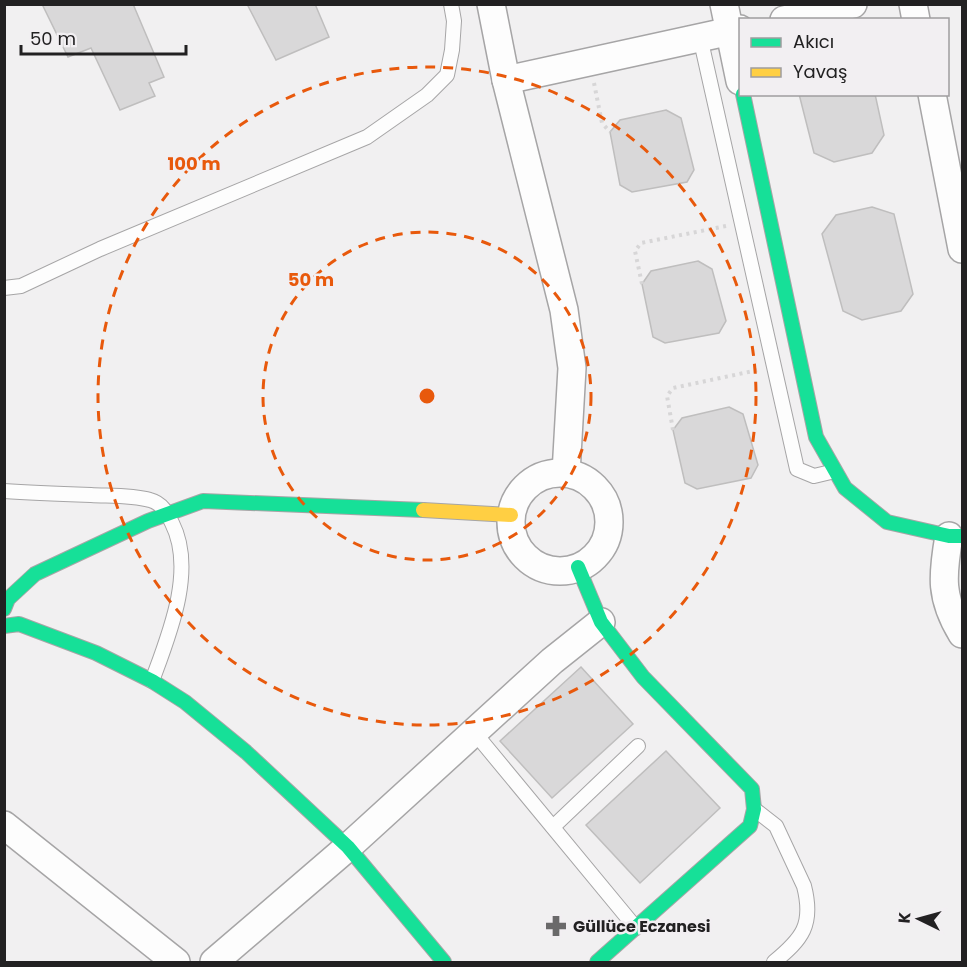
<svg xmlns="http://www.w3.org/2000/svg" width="967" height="967" viewBox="0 0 967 967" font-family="Poppins,sans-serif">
<rect width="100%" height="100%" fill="#f1f0f1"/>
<g fill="#d9d8d9" stroke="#bfbebe" stroke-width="1.5">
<polygon points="42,4 133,4 164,77 149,83 155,96 120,110 91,48 68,57"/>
<polygon points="247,4 315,4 329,37 276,60"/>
<polygon points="799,94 875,94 884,135 872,153 834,162 814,153"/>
<polygon points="666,110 681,118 694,170 687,182 632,192 620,185 610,132 620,120"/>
<polygon points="872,207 894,214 913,294 901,311 862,320 843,311 822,234 836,215"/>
<polygon points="698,261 712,269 726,321 719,333 665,343 653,337 642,284 651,271"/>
<polygon points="729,407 743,414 758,465 751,478 697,489 685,483 673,430 682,418"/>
<polygon points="581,667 633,724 552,798 500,741"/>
<polygon points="666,751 720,808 640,883 586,825"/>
</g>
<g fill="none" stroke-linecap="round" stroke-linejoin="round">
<defs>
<g id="lane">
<polyline points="700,37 797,469 814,476 835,471"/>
<polyline points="4,288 21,286 100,249 367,137 427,95 447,75 452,50 454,21 451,4"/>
<path d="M4,491C33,493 62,494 91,495C110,496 132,495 150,500C162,503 167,513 172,523C196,570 169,635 152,681"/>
<polyline points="474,732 636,928"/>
<path d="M754,809L776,826L804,886C814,925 802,939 774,962"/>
<polyline points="553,827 638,746"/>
</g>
<g id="street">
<polyline points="491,4 506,80 564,310 572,368 566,473"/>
<polyline points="724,4 740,81"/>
<polyline points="913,4 916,20"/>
<polyline points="784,20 853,4"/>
<polyline points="506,80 740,29"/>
<polyline points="932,94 962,249"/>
<circle cx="560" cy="522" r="49"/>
<path d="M949,536C942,576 940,598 962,634"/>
<polyline points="4,825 176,962"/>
<polyline points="214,962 348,847 552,661 601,622"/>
</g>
<g id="fast">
<polyline points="743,94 816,437 845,488 887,522 949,536 962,536"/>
<polyline points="578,567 601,622 643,677 752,789 754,809 750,826 597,962"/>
<polyline points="4,609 8,599 35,574 148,521 203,501 423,510"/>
<polyline points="4,626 19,624 96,653 152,681 185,702 246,752 348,847 444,962"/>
</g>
<polyline id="slow" points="423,510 511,515"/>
</defs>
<use href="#lane" stroke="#a6a5a6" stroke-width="16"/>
<use href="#street" stroke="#a6a5a6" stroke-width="30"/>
<use href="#fast" stroke="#a6a5a6" stroke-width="16"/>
<use href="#slow" stroke="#a6a5a6" stroke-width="16"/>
<g stroke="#d7d6d7" stroke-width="4" stroke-dasharray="3 4.5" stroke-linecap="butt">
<polyline points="594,83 602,123 610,132"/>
<polyline points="642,284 635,251 641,243 726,226"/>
<polyline points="673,430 667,396 673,388 758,370"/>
</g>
<use href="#lane" stroke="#fdfdfd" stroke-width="14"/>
<use href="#street" stroke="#fdfdfd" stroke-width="27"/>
<use href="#fast" stroke="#16e098" stroke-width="14"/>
<use href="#slow" stroke="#ffcf43" stroke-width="14"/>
</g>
<g fill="none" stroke="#e8590c" stroke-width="3" stroke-dasharray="10 8">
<circle cx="427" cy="396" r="164"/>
<circle cx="427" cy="396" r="329"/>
</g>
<defs>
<symbol id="pharmacy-bare" viewBox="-9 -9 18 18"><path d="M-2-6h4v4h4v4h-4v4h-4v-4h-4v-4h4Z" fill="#6a696a" stroke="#f2eff2" stroke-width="2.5" paint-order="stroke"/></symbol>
</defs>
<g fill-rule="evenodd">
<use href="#pharmacy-bare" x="541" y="911" width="30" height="30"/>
</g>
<g text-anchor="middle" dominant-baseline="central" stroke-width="5" stroke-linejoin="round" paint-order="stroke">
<g font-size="16" font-weight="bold" fill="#222122" stroke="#f2eff2" text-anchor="start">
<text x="573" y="926">Güllüce Eczanesi</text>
</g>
</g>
<circle cx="427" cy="396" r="9" fill="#e8590c" stroke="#f2eff2" stroke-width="3"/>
<g font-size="18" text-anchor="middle" font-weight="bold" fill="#e8590c" stroke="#f2eff2" stroke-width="5" stroke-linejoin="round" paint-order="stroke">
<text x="194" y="170">100 m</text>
<text x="311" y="286">50 m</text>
</g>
<rect width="967" height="967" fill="none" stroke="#222122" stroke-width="12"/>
<rect x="739" y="18" width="210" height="78" fill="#f2eff2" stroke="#9f9d9f" stroke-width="1.5"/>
<rect x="751" y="38" width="30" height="9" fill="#16e098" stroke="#9f9d9f" stroke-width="1.5"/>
<text x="793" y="48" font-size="18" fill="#222122">Akıcı</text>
<rect x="751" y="68" width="30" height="9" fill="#ffcf43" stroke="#9f9d9f" stroke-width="1.5"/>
<text x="793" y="78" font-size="18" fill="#222122">Yavaş</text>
<g transform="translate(919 919) rotate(275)" stroke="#f2eff2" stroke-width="4.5" paint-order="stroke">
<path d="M0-4.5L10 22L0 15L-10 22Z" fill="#222122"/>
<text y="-9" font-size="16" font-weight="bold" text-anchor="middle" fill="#222122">K</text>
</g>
<path d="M21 45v9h165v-9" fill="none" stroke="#222122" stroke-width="3"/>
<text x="30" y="45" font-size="18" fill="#222122" stroke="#f2eff2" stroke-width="4.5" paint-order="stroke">50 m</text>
</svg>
